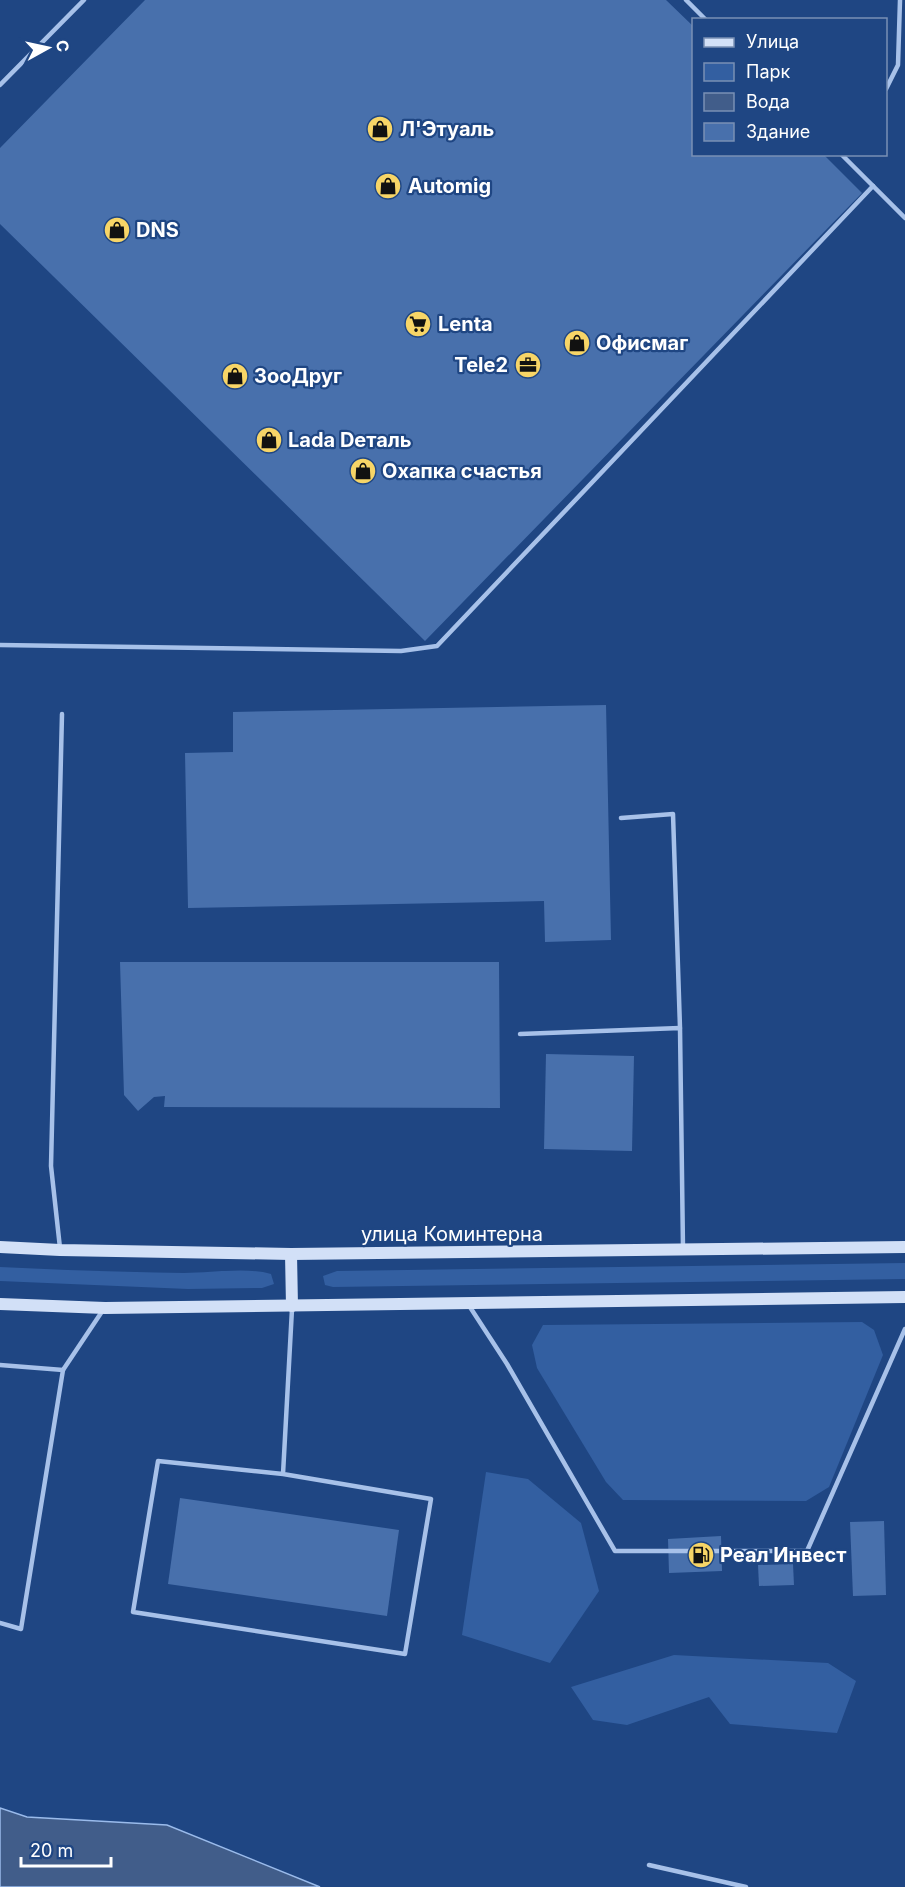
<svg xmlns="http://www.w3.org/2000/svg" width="905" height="1887" viewBox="0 0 905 1887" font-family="Inter,sans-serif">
<rect width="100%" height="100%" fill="#1f4683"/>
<g fill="#335fa1">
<polygon points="905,1263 905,1279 333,1287 325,1285 323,1276 337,1271"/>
<path d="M0,1267C61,1270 122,1272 184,1273C209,1273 248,1267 271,1274L274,1284L262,1288L188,1289L0,1281Z"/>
<polygon points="862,1322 874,1330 883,1355 829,1487 806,1501 623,1500 606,1482 537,1368 532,1345 543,1325"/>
<polygon points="486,1472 528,1479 581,1523 599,1591 550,1663 462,1635"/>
<polygon points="674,1655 828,1663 856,1681 837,1733 730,1724 709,1697 627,1725 593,1720 571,1687"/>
</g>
<polygon fill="#415d8a" stroke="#9abbeb" stroke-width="1.5" points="0,1808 27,1817 167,1825 320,1887 0,1887"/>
<g fill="#4870ac">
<polygon points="145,0 666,0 694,27 694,154 823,154 862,193 425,641 0,224 0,148"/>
<polygon points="606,705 611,940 545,942 544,901 188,908 185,753 233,752 233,712"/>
<polygon points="120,962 499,962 500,1108 164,1107 165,1096 154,1097 138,1111 124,1095"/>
<polygon points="546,1054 634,1056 632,1151 544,1149"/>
<polygon points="180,1498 399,1530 387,1616 168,1584"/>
<polygon points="884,1521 886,1595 853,1596 850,1522"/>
<polygon points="721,1536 722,1571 669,1573 668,1539"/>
<polygon points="793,1564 794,1585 759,1586 758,1565"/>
</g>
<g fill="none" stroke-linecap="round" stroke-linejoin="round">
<g stroke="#a7c1e9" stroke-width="4.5">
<polyline points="686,0 706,20"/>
<polyline points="0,85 84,0"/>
<polyline points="886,89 898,65 900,0"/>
<polyline points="841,154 905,218"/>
<polyline points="0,645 401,651 437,646 873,186"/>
<polyline points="621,818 673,814 680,1028"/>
<polyline points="520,1034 680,1028 683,1249"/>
<polyline points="60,1248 51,1166 62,714"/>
<polyline points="468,1304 507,1364 615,1551 807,1551 905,1329"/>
<polyline points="0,1365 63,1370 103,1310"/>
<polyline points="283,1474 158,1461 133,1612 405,1654 431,1499 283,1474 292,1309"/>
<polyline points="0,1623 21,1629 63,1370"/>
<polyline points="649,1865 746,1887"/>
</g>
<g stroke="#d2e0f7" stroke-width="12">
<polyline points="0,1247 60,1250 291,1254 905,1247"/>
<polyline points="291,1254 292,1306"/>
<polyline points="0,1304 105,1308 905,1297"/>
</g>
</g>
<defs>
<symbol id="shop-disc" viewBox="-11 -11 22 22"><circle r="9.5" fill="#f7d567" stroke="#1f4683"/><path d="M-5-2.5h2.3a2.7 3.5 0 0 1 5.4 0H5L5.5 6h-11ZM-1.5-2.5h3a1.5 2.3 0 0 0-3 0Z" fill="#111"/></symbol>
<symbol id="supermarket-disc" viewBox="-11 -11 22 22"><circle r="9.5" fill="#f7d567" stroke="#1f4683"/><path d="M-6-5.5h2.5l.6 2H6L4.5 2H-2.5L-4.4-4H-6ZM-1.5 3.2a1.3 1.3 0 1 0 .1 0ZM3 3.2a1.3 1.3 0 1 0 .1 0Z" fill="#111"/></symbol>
<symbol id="office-disc" viewBox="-11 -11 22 22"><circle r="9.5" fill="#f7d567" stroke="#1f4683"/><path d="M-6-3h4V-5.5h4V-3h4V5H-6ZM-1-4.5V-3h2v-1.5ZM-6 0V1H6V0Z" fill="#111"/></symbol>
<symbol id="fuel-disc" viewBox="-11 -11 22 22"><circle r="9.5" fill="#f7d567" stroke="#1f4683"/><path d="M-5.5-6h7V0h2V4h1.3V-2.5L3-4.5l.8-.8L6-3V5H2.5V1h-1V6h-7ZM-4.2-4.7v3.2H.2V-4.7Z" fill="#111"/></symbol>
</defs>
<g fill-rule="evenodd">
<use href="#shop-disc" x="365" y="114" width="30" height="30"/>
<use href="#shop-disc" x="373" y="171" width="30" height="30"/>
<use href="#shop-disc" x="102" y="215" width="30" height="30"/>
<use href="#supermarket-disc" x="403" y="309" width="30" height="30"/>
<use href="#shop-disc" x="562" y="328" width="30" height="30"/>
<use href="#office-disc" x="513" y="350" width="30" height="30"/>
<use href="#shop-disc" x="220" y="361" width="30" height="30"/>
<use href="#shop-disc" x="254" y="425" width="30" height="30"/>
<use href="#shop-disc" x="348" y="456" width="30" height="30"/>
<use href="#fuel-disc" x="686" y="1540" width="30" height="30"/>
</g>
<g text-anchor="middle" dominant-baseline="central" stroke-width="4.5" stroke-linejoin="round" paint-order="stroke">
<g font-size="20" font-weight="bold" fill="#fff" stroke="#1f4683" text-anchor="start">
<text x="400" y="129">Л'Этуаль</text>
<text x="408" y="186">Automig</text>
<text x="136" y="230">DNS</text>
<text x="438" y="324">Lenta</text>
<text x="596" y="343">Офисмаг</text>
<text x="508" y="365" text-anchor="end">Tele2</text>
<text x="254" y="376">ЗооДруг</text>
<text x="288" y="440">Lada Dеталь</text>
<text x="382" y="471">Охапка счастья</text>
<text x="720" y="1555">Реал Инвест</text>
</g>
<g font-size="20" fill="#fff" stroke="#1f4683">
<text x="452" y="1234">улица Коминтерна</text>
</g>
</g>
<rect x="692" y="18" width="195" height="138" fill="#1f4683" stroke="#7990b5" stroke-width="1.5"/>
<rect x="704" y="38" width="30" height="9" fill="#d2e0f7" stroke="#7990b5" stroke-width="1.5"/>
<text x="746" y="48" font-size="18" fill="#ffffff">Улица</text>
<rect x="704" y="63" width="30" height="18" fill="#335fa1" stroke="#7990b5" stroke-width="1.5"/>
<text x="746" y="78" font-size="18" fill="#ffffff">Парк</text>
<rect x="704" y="93" width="30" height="18" fill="#415d8a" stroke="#7990b5" stroke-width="1.5"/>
<text x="746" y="108" font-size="18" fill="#ffffff">Вода</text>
<rect x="704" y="123" width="30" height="18" fill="#4870ac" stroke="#7990b5" stroke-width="1.5"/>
<text x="746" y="138" font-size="18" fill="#ffffff">Здание</text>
<g transform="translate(48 48) rotate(82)" stroke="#1f4683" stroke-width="4.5" paint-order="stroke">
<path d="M0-4.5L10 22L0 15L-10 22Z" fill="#ffffff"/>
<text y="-9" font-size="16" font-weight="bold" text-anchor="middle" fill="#ffffff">С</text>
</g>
<path d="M21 1857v9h90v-9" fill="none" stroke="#ffffff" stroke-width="3"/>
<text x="30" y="1857" font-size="18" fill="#ffffff" stroke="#1f4683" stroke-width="4.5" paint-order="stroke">20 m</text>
</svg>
